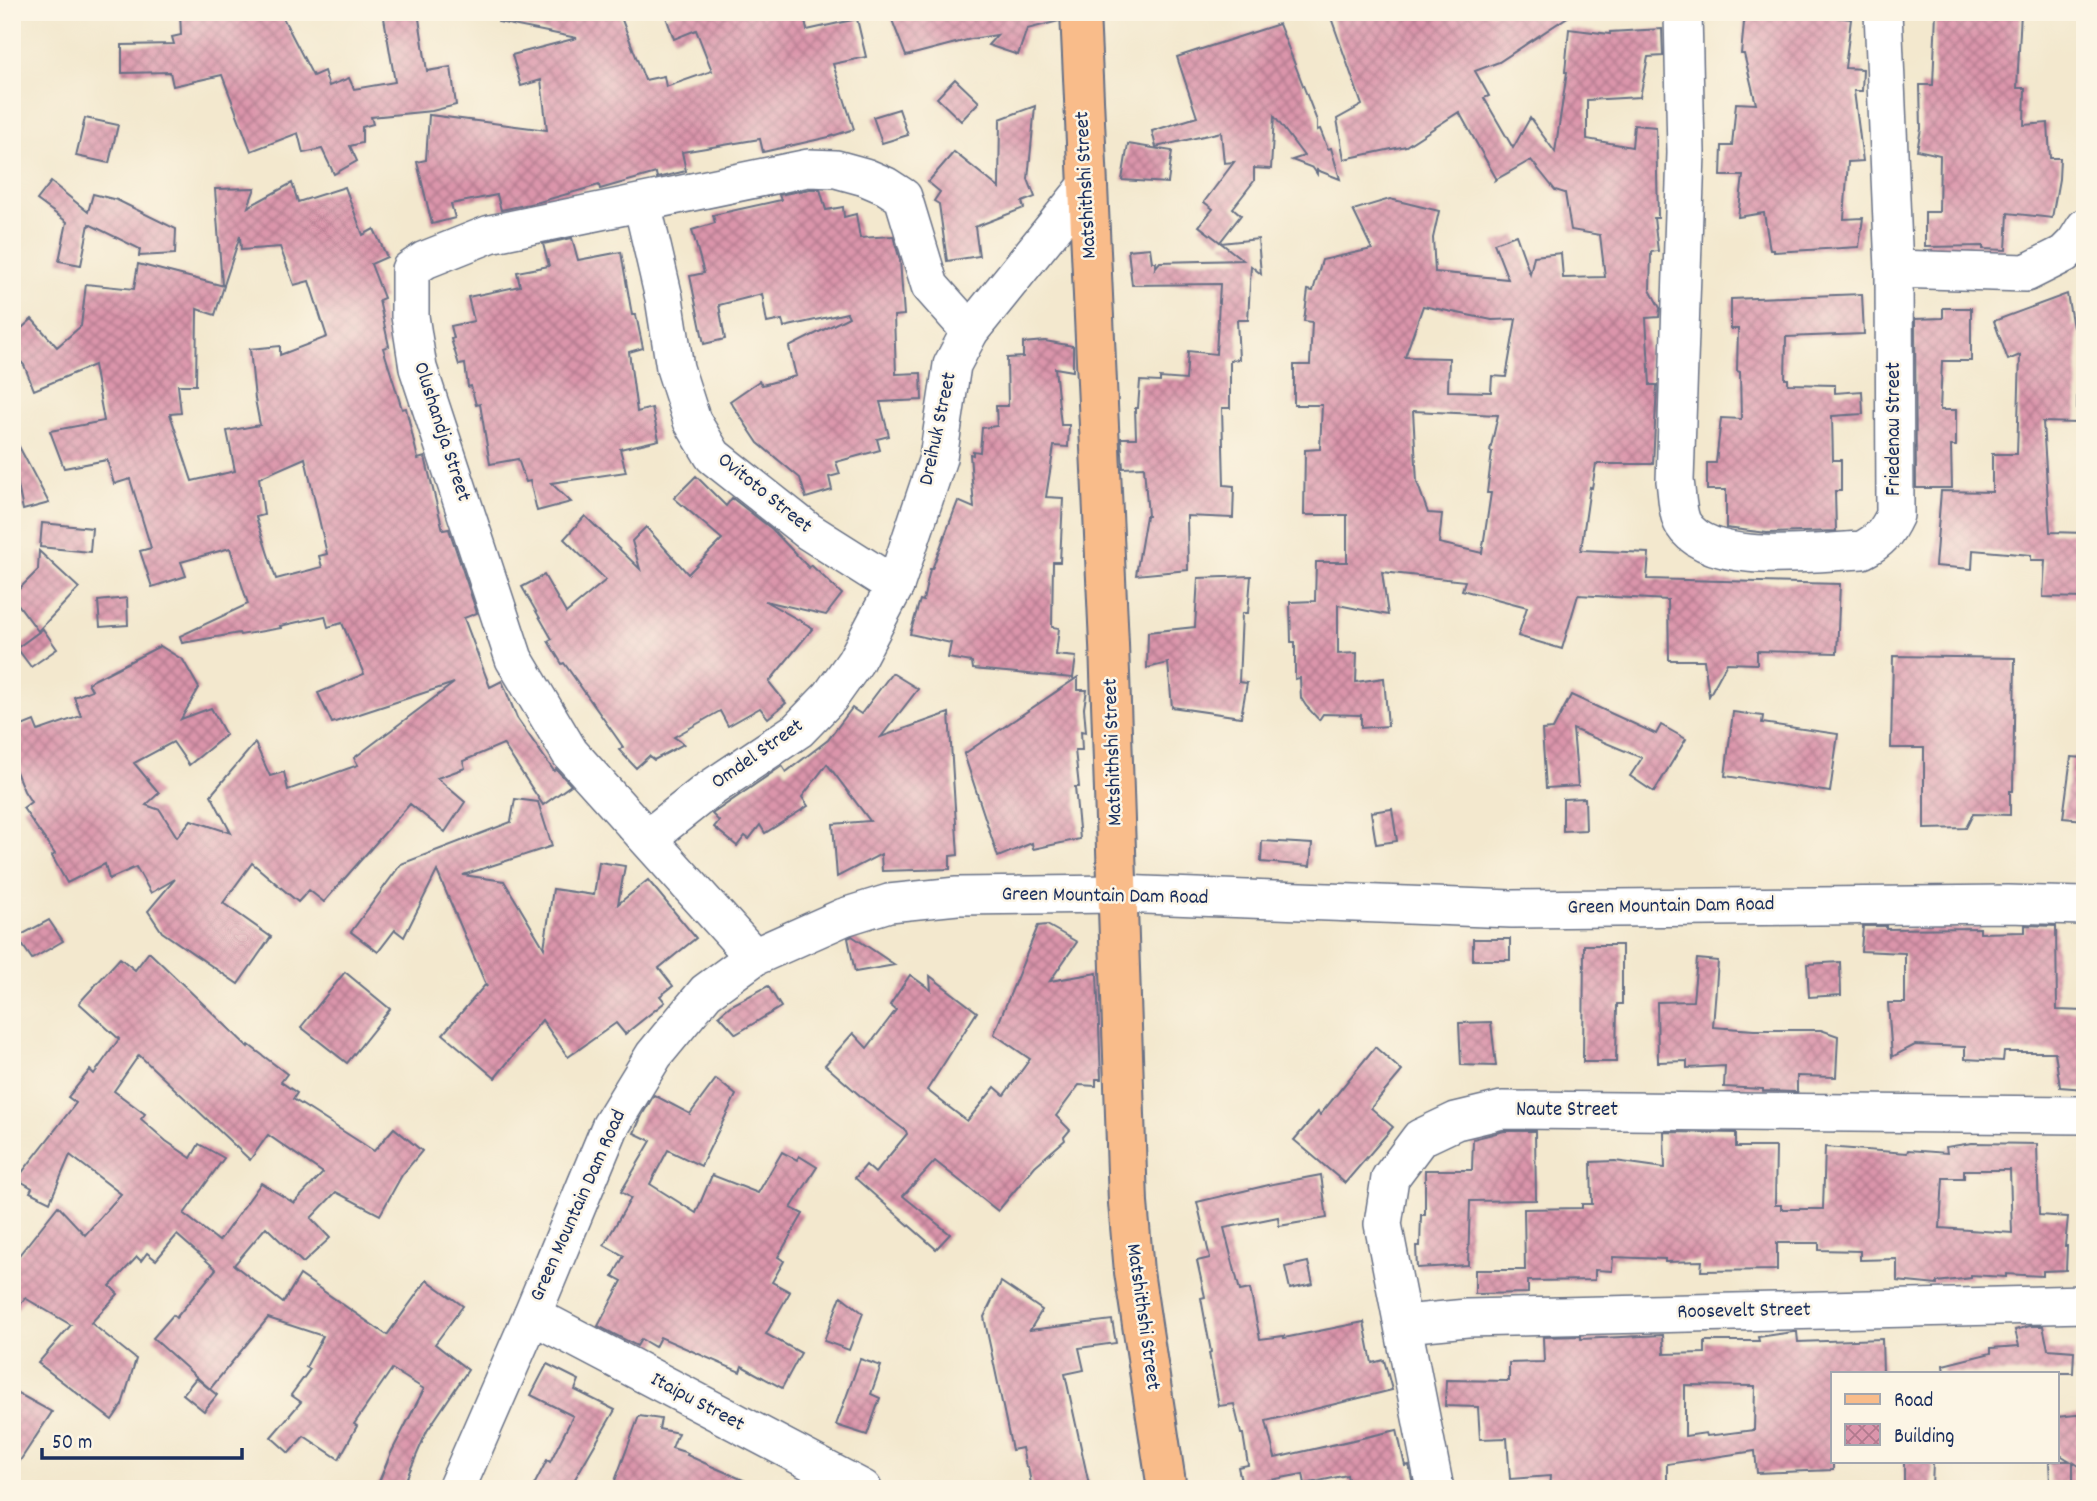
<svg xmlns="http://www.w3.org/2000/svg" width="2097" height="1501" viewBox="0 0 2097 1501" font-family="Dekko,sans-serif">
<defs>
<pattern id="building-cross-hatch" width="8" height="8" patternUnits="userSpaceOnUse" patternTransform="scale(1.75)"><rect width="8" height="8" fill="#db95ab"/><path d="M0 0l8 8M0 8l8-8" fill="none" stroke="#b17a8e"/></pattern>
</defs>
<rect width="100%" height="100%" fill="#fcf5e5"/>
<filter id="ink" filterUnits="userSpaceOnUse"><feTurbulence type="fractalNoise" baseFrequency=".0143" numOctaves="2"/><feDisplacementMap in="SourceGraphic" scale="14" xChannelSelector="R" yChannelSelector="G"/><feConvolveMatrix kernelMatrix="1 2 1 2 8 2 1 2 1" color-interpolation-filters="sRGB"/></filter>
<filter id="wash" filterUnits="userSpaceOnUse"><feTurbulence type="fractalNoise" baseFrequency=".00686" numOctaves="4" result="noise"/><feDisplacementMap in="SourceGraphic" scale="28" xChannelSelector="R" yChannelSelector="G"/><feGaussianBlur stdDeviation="1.57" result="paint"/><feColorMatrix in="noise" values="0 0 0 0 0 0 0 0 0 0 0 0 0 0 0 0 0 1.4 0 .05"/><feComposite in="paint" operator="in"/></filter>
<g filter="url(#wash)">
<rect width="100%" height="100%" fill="#f3e8ce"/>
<g id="blocks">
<g fill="url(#building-cross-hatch)" fill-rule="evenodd">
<polygon points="180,12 280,12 313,76 324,71 329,86 349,78 354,89 395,82 383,12 418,12 427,71 451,67 456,105 432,111 371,117 373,124 362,127 362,143 350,146 357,161 334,174 322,149 303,153 298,133 251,151 222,75 173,86 170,72 122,73 122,45 174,44 172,37 181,35"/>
<polygon points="499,12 619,12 645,80 664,76 666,87 712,71 696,30 674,39 666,17 678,12 803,12 807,30 857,19 866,57 833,64 854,129 829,137 763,152 760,139 682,152 686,171 657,178 656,173 600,189 599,185 539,202 501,210 497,195 451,204 455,218 432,224 417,162 426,160 429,115 547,130 541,80 521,86 512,55 577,38 498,22"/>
<polygon points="889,12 1058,12 1059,21 1027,29 1018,55 988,45 997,35 971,39 906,56"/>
<path d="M1329,12H1575L1499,62L1475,71L1489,96L1484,98L1513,148L1530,118L1555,152L1567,72H1565L1569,29L1610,34V32L1662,29L1663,56L1648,57L1640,97L1587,100V139L1632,147L1634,125L1656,127L1658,218H1654L1658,251L1651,252L1650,290L1660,308L1659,317L1646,318L1650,385H1657L1653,464H1596L1592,488L1590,487L1581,550L1649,553L1647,579L1840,584L1837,653L1757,651V664L1727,663L1709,696L1704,660H1669L1668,600L1578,595L1562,649L1518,636L1527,607L1462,590L1465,581L1382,572L1388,615L1338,605V654L1357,653L1356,682L1384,678L1388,726L1361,728V715L1323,714L1319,720L1306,706L1301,698L1300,678L1295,679V642H1291L1290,602L1315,601L1316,562H1347V515H1304L1305,450L1320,449L1322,405H1294V365H1310L1312,322L1304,321L1308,290L1313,291L1322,260L1372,249L1353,210L1390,199L1439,211L1433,238L1435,272L1508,279L1494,243L1516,235L1530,274L1534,256L1561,253L1563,278L1605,277L1600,235L1571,230L1565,193L1555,190L1531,160L1495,180L1496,178L1459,112L1406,146L1344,159L1337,119L1362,105ZM1423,306L1492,320L1516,319L1506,377L1492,376L1491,392L1448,391L1449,358L1405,357ZM1413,411L1498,415L1490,451L1492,452L1487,493H1491L1482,553L1439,543L1442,514L1428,513L1417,482Z"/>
<polygon points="1745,12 1820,12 1820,15 1851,19 1845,68 1863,69 1862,91 1854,91 1863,161 1848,162 1844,219 1863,218 1859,247 1774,252 1774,250 1770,250 1764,213 1738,217 1743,176 1721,176 1722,146 1732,146 1736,103 1756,104 1744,54 1741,54"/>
<polygon points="1936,12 2021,12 2017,88 2025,88 2024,125 2048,123 2050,158 2060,158 2059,179 2052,218 2008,213 2006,250 1983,249 1983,246 1925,247 1925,212 1939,212 1940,155 1917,150 1921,129 1920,85 1933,85"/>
<polygon points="1279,24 1317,121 1317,130 1320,129 1328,149 1331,148 1340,179 1317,170 1317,174 1313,168 1292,160 1304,156 1274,116 1271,169 1254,168 1254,181 1233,208 1241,215 1220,242 1199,226 1213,209 1204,202 1234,162 1224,163 1221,132 1156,147 1152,131 1197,117 1177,57"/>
<polygon points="955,79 979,102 961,121 937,98"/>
<polygon points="1035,106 1028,179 1035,197 1022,202 1024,208 975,227 979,256 947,261 939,204 934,201 940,192 928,182 954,152 999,188 1000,119"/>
<polygon points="899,109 908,135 882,143 873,117"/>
<polygon points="85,118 118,125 109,163 76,156"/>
<polygon points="1128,144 1172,151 1168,183 1122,180"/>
<polygon points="51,182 88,212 93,194 117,200 176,229 175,254 139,256 140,249 89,224 81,265 59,261 67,222 37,200"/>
<path d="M292,183L298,202L345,187L363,235L374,229L387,257L371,264L384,298L379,300L389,346L383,348L402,409L406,408L418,459L425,457L443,530L449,529L477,613L464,618L490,687L502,681L517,718L554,771L556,769L571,785L543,805L503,744L463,761L465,768L437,778L465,802L445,832L410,804L324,902L309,890L298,902L252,863L223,903L271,937L238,984L162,932L148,911L175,879L151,893L136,867L109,879L105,864L67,883L52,856L55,854L23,808L31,802L24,791L12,762V730L34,721L38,731L81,716L74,697L92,690L88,683L160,646L183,660L199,688L181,719L211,708L226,735L189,765L173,742L134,763L159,793L146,805L160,810L177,837L191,820L231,833L211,795L255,743L270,776L284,772L288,790L358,765L354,758L454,683L332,723L318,693L364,674L342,623L328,627L325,616L280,626L281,628L240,635L239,633L182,643L180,636L248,604L230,548L181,562L186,576L152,587L140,551L151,548L130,479L114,484L107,460L64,468L50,431L104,421L94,365L34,390L24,365L12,352V337L32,319L57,347L81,326L86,284L134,289L138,264L224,286L215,315L197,309L196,385H178L181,413L170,414L192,481L235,471L227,431L260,425L255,399L250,349L280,346V355L327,337L309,281L294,285L280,247L241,250L240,236L224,285H222L215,189L255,188L248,207ZM305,458L327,554L319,556L322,567L276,579L256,517L264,515L259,478Z"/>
<polygon points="810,189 820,189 826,210 843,207 844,217 856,214 860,238 893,236 900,260 904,315 894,316 896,374 921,373 922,400 880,402 889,436 877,439 880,450 836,462 840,474 829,477 832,490 806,498 800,478 758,443 730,401 759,381 762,385 796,376 789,347 849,317 847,313 784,327 782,320 767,323 762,294 719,305 725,339 704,344 690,276 704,273 692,230 715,223 713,215 781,200 779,195"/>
<polygon points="572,238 578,260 621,252 632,315 636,315 643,348 629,352 637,412 652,408 659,440 620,449 626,472 551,483 571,502 537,511 530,481 526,482 518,459 490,464 480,404 476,405 471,386 468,387 465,364 459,365 451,339 454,338 451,326 474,321 468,297 520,286 517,272 549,266 543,244"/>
<polygon points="1258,239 1261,274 1251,266 1248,320 1237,320 1239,359 1230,360 1230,408 1222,408 1224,485 1234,486 1233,518 1187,516 1188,570 1136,575 1146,516 1148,516 1144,467 1123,468 1121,438 1136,438 1135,408 1138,408 1140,381 1160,382 1160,378 1186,380 1188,351 1216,354 1220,284 1132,285 1128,250 1150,248 1152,262 1156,262 1155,268 1160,262 1243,260 1221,243"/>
<polygon points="1862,294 1864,334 1786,337 1785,379 1788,379 1788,384 1835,385 1835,393 1862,391 1863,414 1832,416 1833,460 1841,460 1841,491 1835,491 1836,531 1767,533 1726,528 1726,490 1707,490 1707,463 1716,463 1721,418 1741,419 1740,372 1737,371 1738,329 1731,329 1731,299"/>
<polygon points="2067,294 2073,327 2078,325 2077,423 2043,422 2050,532 2085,533 2085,598 2043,597 2045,560 2031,560 2031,555 1973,550 1972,569 1935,566 1941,491 1992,492 1992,454 2017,454 2020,355 2008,360 1994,321"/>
<polygon points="1943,308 1971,308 1971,361 1942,361 1940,410 1956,410 1956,446 1951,446 1952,488 1916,488 1915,319 1943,318"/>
<polygon points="1045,341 1073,346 1073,371 1055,368 1061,425 1069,425 1068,447 1054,446 1046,497 1063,498 1060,562 1053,562 1052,627 1059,628 1056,655 1076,657 1073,678 973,669 972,662 948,658 951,643 910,634 920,600 923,601 930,569 932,569 958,501 974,508 970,454 973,455 973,451 980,452 982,428 997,426 996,406 1008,406 1007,358 1023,357 1023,343"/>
<polygon points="14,437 49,503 23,510 12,456 12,438"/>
<polygon points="696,476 726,506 732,498 772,529 809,568 811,565 842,594 826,615 765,601 813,628 769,682 786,703 768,718 760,708 728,726 720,711 674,737 684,744 654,760 649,756 636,768 619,750 623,747 619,741 564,663 562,664 548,641 552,639 522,587 544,575 566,613 606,580 564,539 585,516 640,569 632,541 646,527 688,574 722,539 674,498"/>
<polygon points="42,523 92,528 90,552 40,547"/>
<polygon points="39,551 79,588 38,631 12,596 38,570"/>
<polygon points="1251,576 1248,613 1242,613 1239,682 1247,683 1241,717 1172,707 1168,663 1147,668 1148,632 1195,627 1198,578"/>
<polygon points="127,598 128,625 100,627 98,601"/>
<polygon points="43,629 57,649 31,667 17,648"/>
<polygon points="1893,656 2015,658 2013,791 2010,791 2010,815 1973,814 1966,828 1924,829 1924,748 1891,748"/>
<polygon points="892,673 918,689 881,737 949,713 958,855 950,856 950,869 882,871 881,854 837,877 833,824 870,821 827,764 802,797 808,806 765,833 760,825 749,839 745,836 737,846 714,827 719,821 712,814 782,766 786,772 828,740 852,708 861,714"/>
<polygon points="1078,677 1078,690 1087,690 1084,708 1086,732 1081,731 1082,750 1075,750 1079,787 1075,787 1080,839 1033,849 1032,843 998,857 964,754"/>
<polygon points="1571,695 1656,734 1661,725 1686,739 1654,792 1630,776 1642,758 1573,729 1578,786 1546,788 1542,730 1553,729"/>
<polygon points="1733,712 1763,716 1762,723 1838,734 1830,792 1725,776"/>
<polygon points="2071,757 2085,758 2085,820 2063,818"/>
<polygon points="1585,798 1586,830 1563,831 1563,799"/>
<polygon points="515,799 538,802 552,846 463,875 504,881 544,948 553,889 594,895 599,862 625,866 618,904 648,880 696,938 659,968 673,986 660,996 665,1002 625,1034 616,1023 568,1057 542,1020 495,1078 443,1034 485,985 487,987 437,871 404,937 395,930 378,952 351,932 401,864 511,822"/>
<polygon points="1392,809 1397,841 1376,844 1371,812"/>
<polygon points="1262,841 1312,844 1310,866 1261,862"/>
<polygon points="49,920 63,941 32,959 17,937"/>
<polygon points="1047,925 1077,942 1050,981 1097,973 1101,1079 1096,1079 1096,1086 1079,1085 1056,1116 1070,1130 1064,1137 1065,1140 1035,1166 998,1211 935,1161 903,1196 950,1234 936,1249 855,1178 866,1165 875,1173 907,1134 906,1131 865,1100 825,1065 853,1033 867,1048 896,1010 890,1005 910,975 931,990 930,976 977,1012 927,1090 967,1121 995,1087 1004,1095 1030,1059 994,1034 1038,926"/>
<polygon points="2025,925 2056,926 2057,1010 2085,1011 2085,1089 2060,1087 2055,1052 2004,1052 2003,1061 1965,1059 1965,1047 1915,1045 1892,1057 1888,1003 1905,1003 1905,953 1861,951 1863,926 1886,926 1886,929 1980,928 1980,933 2025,932"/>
<polygon points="852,936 895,965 855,972 848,938"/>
<rect x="1473" y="939" width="37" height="21"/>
<polygon points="1584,945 1622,945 1622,1004 1617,1004 1616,1062 1583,1062"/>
<path d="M149,952L248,1047L249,1045L287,1074L281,1082L297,1093L293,1099L374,1151L394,1128L422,1151L402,1175L380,1215L336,1192L311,1218L330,1238L303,1263L266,1227L234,1265L283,1303L300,1275L387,1335L427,1280L463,1306L435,1344L468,1370L427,1431L402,1489H376L390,1455L424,1389L392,1369L354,1424L357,1426L339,1459L304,1436L289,1453L271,1437L301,1402L291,1395L310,1369L306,1367L323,1336L268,1318L210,1389L153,1338L173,1315L176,1318L216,1269L177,1235L156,1260L147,1253L141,1261L137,1257L110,1286L118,1294L91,1323L136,1359L122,1405L112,1420L38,1363L71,1325L25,1298L12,1316V1264L58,1206L85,1235L121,1194L70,1155L50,1202L30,1192L32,1188L17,1179L76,1103L68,1097L90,1070L94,1074L119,1039L79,1003L120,958L135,970ZM139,1055L250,1160L268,1135L323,1173L294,1203L261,1183L219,1241L184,1214L224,1158L199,1144L191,1158L166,1141L141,1119L145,1114L114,1091Z"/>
<polygon points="1697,959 1718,961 1713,1027 1754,1030 1821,1030 1838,1036 1836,1077 1797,1076 1797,1092 1763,1091 1763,1089 1724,1087 1725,1066 1687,1068 1687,1061 1658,1062 1657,1002 1693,1001"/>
<polygon points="1840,962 1841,995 1809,997 1807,964"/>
<polygon points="345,972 390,1009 347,1063 301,1027"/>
<polygon points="768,986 781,1007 736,1034 719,1015 730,1006"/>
<polygon points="1491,1022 1496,1066 1461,1065 1459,1023"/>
<polygon points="1375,1047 1402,1071 1371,1108 1393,1127 1345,1183 1294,1140 1318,1112 1320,1115"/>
<polygon points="716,1079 736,1095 701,1166 668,1150 650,1184 696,1213 712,1175 758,1193 782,1152 797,1160 799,1156 817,1167 791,1208 803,1214 778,1257 784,1261 772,1282 790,1292 766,1334 801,1353 782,1388 742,1366 740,1372 660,1337 655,1347 641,1339 637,1346 598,1326 622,1281 613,1276 624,1256 604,1245 631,1198 621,1192 651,1141 634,1133 642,1115 654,1095 690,1114"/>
<polygon points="1504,1131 1535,1131 1536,1200 1470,1201 1468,1265 1417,1268 1416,1246 1420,1246 1421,1215 1425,1215 1425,1170 1472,1170 1473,1139"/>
<path d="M1664,1132L1736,1133V1147H1776L1775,1205H1781V1209H1823L1825,1147L1907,1153L1908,1150L1947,1153L1946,1147L1972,1143L2037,1144L2039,1215L2068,1217L2065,1246H2067L2066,1270L2043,1271V1276L2006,1274V1277L1971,1275V1278L1937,1282V1285L1897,1281V1259L1860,1260V1251L1819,1250V1243H1777V1270L1701,1271L1702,1261L1665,1262V1259L1613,1257L1612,1271L1595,1270V1280L1528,1281V1293L1475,1294V1270H1525L1524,1209L1582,1208V1204H1592L1591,1162L1615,1161L1665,1168ZM1964,1170H2010L2012,1233L1940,1228L1943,1178H1964Z"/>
<polygon points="1321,1175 1327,1218 1279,1226 1278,1217 1224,1228 1240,1291 1250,1289 1260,1339 1284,1336 1284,1338 1364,1322 1372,1363 1384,1360 1392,1390 1266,1421 1275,1458 1397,1430 1405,1466 1409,1465 1414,1489 1350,1489 1347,1475 1305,1484 1303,1474 1242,1485 1238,1467 1248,1465 1243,1434 1241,1434 1234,1404 1219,1406 1209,1353 1211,1352 1201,1298 1205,1297 1197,1261 1210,1258 1197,1202 1273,1184"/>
<polygon points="1308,1262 1313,1284 1290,1289 1285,1267"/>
<polygon points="1001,1282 1042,1310 1030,1330 1112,1320 1116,1343 1079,1348 1084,1370 1065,1374 1090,1489 1032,1489 1028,1467 1026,1467 1022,1448 1012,1450 984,1317"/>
<polygon points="841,1296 863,1313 849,1350 824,1341"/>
<polygon points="2030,1326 2043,1326 2048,1349 2074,1351 2073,1373 1944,1373 1943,1365 1991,1353 1991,1348 2019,1346 2015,1330"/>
<path d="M1793,1332H1797L1798,1342L1882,1339L1883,1373H1833V1470L1757,1473L1755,1451L1667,1464V1489H1549L1550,1476L1510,1479L1507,1438L1480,1439L1478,1407L1445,1406L1446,1380L1509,1381V1363L1544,1362L1543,1337L1581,1336V1339L1663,1335L1664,1354L1705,1353V1341H1759L1758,1337ZM1685,1385L1755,1386L1754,1430L1707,1436L1706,1433L1685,1436Z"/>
<polygon points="860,1359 881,1366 871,1394 880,1398 867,1435 836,1425"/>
<polygon points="547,1364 579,1380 575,1390 615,1410 569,1489 532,1489 547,1460 550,1462 573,1416 531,1395"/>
<polygon points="196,1378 217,1395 204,1411 183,1394"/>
<polygon points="12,1390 52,1412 12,1473"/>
<polygon points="2085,1414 2085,1470 2073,1462 2073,1483 2050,1483 2049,1461 2070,1461 2057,1453 2057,1417"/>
<polygon points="639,1416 661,1419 659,1429 678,1433 672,1448 688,1453 687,1455 711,1466 764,1489 612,1489"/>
<polygon points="1904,1461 1933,1461 1932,1488 1904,1488"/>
</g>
</g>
</g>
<g filter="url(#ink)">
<use href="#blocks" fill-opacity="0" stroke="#677085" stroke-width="2"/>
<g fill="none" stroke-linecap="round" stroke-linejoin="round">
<defs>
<g id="minor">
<path d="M1683,12L1686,153L1675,481C1677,493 1677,513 1683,524C1710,568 1817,552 1862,550C1880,541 1887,532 1895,515L1894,269L1883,12"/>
<polyline points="642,203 664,298 675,368 692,421 713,456 808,531 895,586"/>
<polyline points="1894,269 2026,273 2064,254 2075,243 2085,227"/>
<polyline points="648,838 707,791 798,730 830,697 855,662 895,586 938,458 952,365 970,331 1087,186"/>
<polyline points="754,957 570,753 514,659 418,368 410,316 410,270 425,260 490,234 808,168 836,169 865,177 886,186 903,197 930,286 970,331"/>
<polyline points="532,1315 863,1489"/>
<polyline points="1404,1324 1467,1318 2085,1304"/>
<polyline points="456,1489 532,1315 610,1127 654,1055 706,992 754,957 844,917 889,903 957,896 1119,894 1512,909 2008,904 2085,906"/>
<polyline points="1435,1489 1383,1224 1390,1178 1420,1138 1456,1121 1502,1110 2085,1115"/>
</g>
<polyline id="major" points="1080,12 1109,644 1128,1203 1134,1272 1167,1489"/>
</defs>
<use href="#minor" stroke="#677085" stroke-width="40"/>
<use href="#major" stroke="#677085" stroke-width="42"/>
<use href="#minor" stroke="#fff" stroke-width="37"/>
<use href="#major" stroke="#f9bc8a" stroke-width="38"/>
</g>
</g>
<g text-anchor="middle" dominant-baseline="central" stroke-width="5" stroke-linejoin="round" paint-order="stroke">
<g font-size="21" fill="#1b2f5e" stroke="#fcf5e5">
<text transform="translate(1087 185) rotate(-93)">Matshithshi Street</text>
<text transform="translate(939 429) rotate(-78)">Dreihuk Street</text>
<text transform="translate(1895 429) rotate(-90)">Friedenau Street</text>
<text transform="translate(441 432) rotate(72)">Olushandja Street</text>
<text transform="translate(764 494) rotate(39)">Ovitoto Street</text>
<text transform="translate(1114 752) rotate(-92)">Matshithshi Street</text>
<text transform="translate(758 755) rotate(-35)">Omdel Street</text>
<text transform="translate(1105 897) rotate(1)">Green Mountain Dam Road</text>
<text transform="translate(1671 907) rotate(-1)">Green Mountain Dam Road</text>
<text x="1567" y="1111">Naute Street</text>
<text transform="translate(579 1206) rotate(-66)">Green Mountain Dam Road</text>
<text transform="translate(1744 1312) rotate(-1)">Roosevelt Street</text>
<text transform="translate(1142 1317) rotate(82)">Matshithshi Street</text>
<text transform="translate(697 1403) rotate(28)">Itaipu Street</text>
</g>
</g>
<rect width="2097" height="1501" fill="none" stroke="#fcf5e5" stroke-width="42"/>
<rect x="1831" y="1372" width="228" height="91" fill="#fcf5e5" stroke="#a2a6af" stroke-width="2"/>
<rect x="1845" y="1394" width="35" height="10" fill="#f9bc8a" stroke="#a2a6af" stroke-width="2"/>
<text x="1894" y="1406" font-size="21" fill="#1b2f5e">Road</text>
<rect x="1845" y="1424" width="35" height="21" fill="url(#building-cross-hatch)" stroke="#a2a6af" stroke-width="2"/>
<text x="1894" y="1442" font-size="21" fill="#1b2f5e">Building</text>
<path d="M42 1448v10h200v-10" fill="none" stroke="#1b2f5e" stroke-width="3.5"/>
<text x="52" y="1448" font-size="21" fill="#1b2f5e" stroke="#fcf5e5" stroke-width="5" paint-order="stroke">50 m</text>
</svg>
